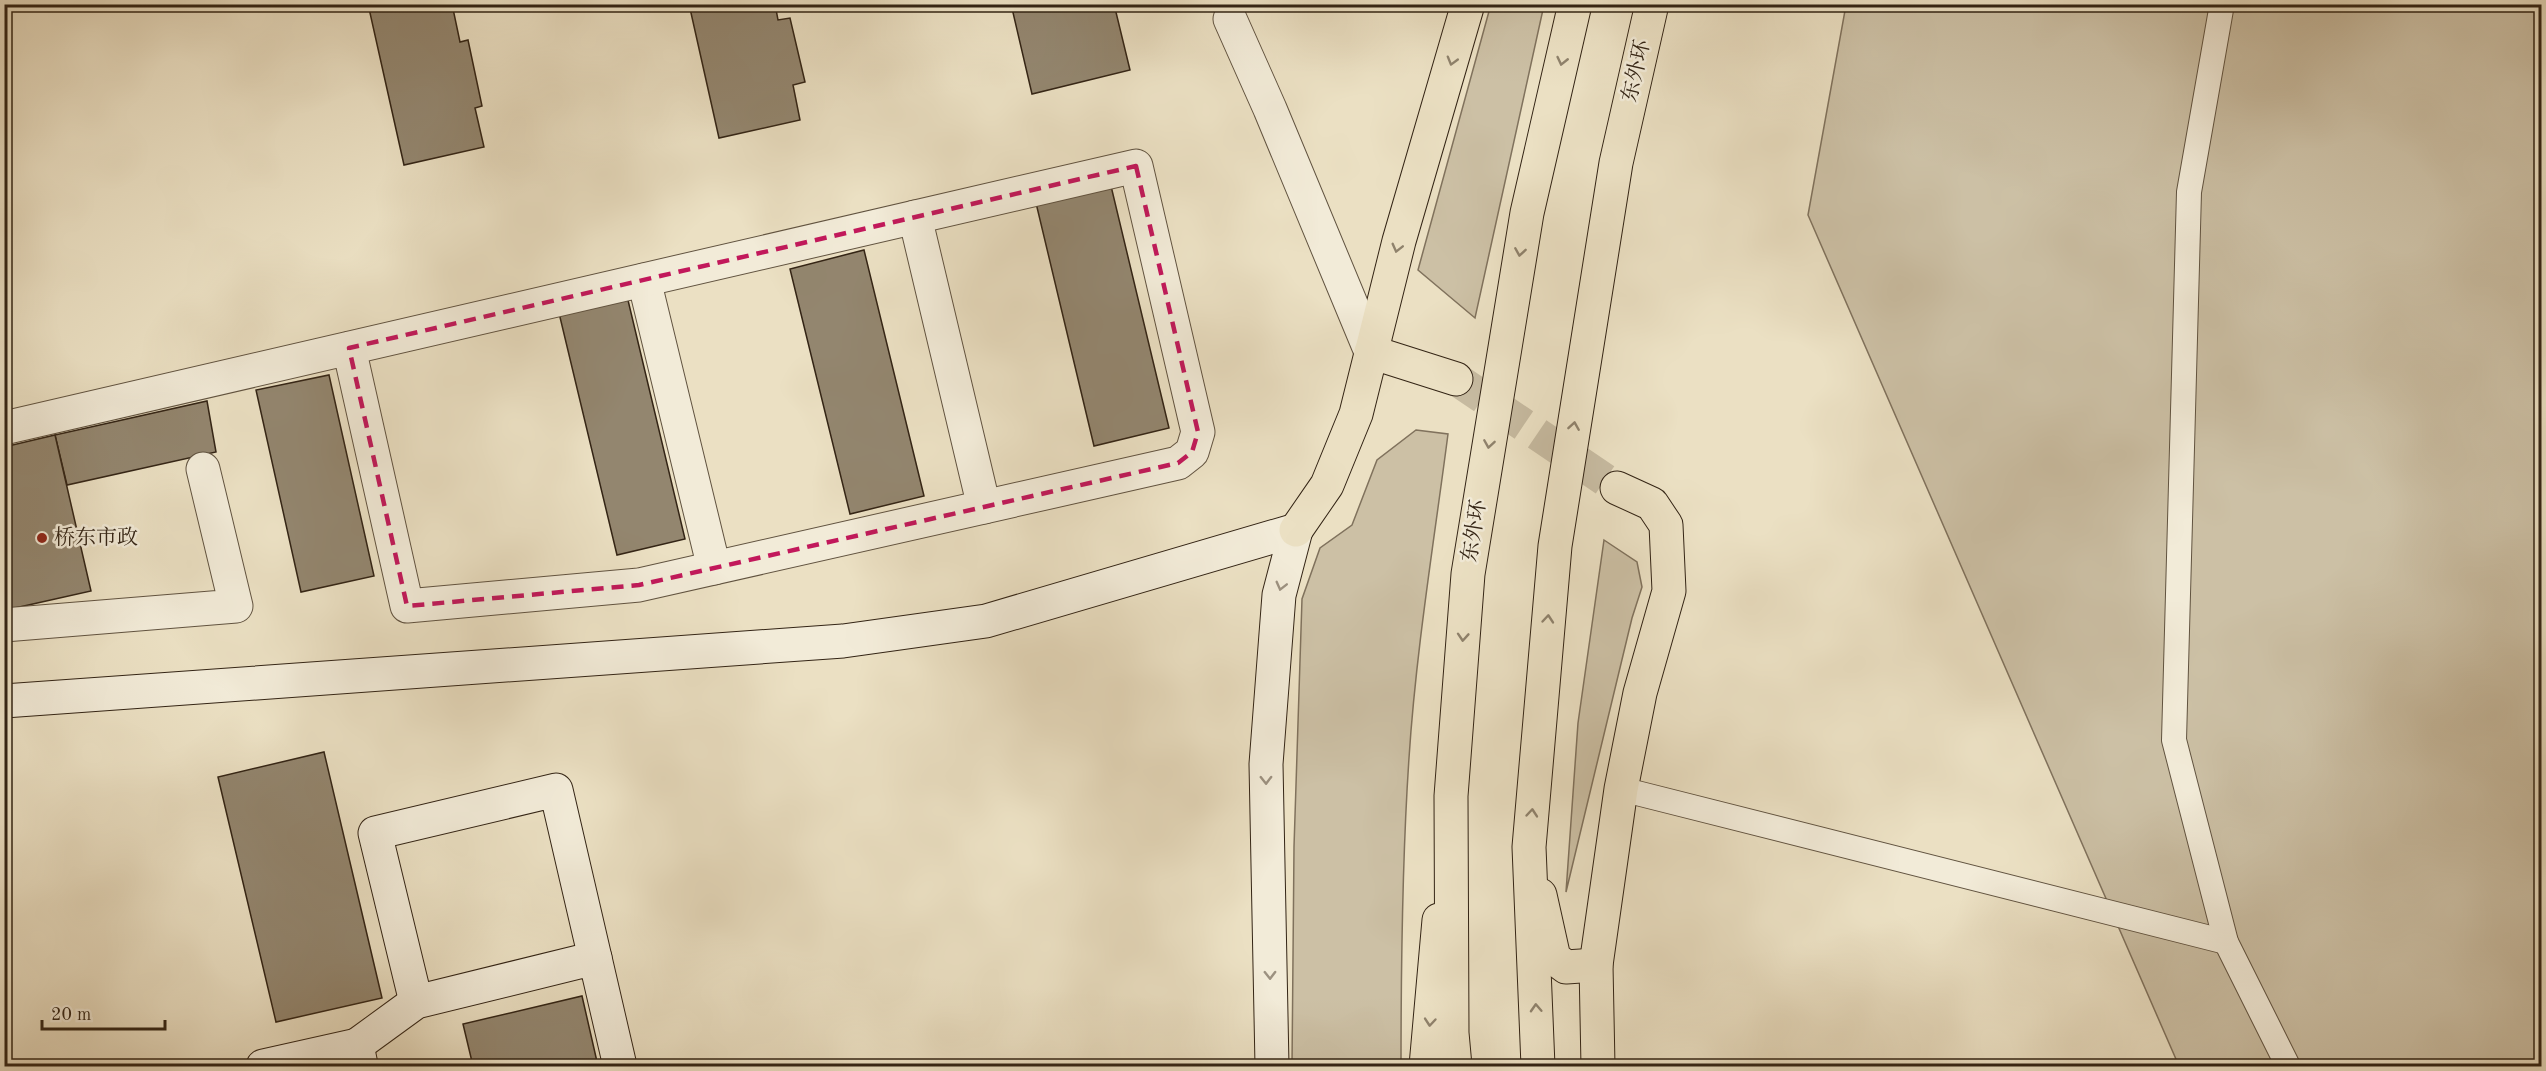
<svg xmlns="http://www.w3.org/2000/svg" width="2546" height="1071" viewBox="0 0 2546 1071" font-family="'Old Standard TT','Noto Serif SC',serif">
<rect width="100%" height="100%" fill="#ebe0c3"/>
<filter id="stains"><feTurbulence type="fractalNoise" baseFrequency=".00333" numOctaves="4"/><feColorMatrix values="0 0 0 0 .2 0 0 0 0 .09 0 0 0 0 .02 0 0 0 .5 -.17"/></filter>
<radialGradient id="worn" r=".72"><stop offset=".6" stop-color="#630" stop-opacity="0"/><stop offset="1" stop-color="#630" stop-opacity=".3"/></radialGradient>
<g fill="#ccc0a5" stroke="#80725d" stroke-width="1.5">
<polygon points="1491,4 1544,5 1475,318 1418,270"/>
<polygon points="1846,5 2541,5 2541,1066 2179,1066 1808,215"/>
<path d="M1416,430L1448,434C1434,542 1416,650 1409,758C1402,861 1401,964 1401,1066H1292L1294,847L1302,599L1320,548L1352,525L1377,460Z"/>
<polygon points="1604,540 1637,562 1642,587 1632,618 1566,892 1578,723"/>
</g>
<g fill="#93866f" stroke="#332415" stroke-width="1.5">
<polygon points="368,4 452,4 460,42 468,40 482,106 475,108 484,147 404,165"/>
<polygon points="689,4 775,4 778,20 790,18 805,82 793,85 800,120 719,138"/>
<polygon points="1011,4 1114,4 1130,70 1032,94"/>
<polygon points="1111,186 1169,428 1094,446 1036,203"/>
<polygon points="864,250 924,496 850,514 790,269"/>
<polygon points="627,296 685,539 617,555 559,313"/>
<polygon points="329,375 374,576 301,592 256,390"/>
<polygon points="207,401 216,452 67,485 55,435"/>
<polygon points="55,435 91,591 6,610 4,447"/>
<polygon points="324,752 382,998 276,1022 218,777"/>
<polygon points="582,996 598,1066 473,1066 463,1024"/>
</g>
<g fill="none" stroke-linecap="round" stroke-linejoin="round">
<polyline stroke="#c6baa0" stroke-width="33" stroke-dasharray="33 16" stroke-linecap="butt" points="1456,379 1617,488"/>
<defs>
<g id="lane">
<polyline points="2222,4 2189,192 2174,740 2226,942 2288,1066"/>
<polyline points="1621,789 2226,942"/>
</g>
<g id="street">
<polyline points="1230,19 1270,109 1371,352"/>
<polyline points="915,217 984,507"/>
<polyline points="644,280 714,568"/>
<polyline points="4,428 1136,166 1198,432 1192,452 1178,463 639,585 407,606 349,348"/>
<polyline points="4,625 236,606 203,469"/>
</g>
<g id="secondary">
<polyline points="4,701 843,641 986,621 1296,530"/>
<polyline points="416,1002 375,833 556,790 595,958"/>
<polyline points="357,1045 416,1002 595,958 620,1066"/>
<polyline points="263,1066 357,1045 361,1065"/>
<polyline points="1272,1066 1266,764 1279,595 1296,530"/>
</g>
<g id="primary">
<polyline points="1371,352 1456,379"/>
<polyline points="1296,530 1327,485 1356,414 1399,241 1468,4"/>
<polyline points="1540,895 1554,958 1566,967 1596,965"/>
<polyline points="1426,1066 1439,920"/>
<polyline points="1598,1066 1596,965 1621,789 1640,693 1669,591 1666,525 1652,504 1617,488"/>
</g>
<g id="highway">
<polyline points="1455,1066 1452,1033 1451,796 1468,574 1527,213 1575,4"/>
<polyline points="1538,1066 1529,847 1555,546 1616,163 1652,4"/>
</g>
</defs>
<use href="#lane" stroke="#615340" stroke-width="26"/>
<use href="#street" stroke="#615340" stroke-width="35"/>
<use href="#secondary" stroke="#332415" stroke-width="35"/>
<use href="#primary" stroke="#332415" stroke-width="35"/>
<use href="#highway" stroke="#332415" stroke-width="35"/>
<use href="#lane" stroke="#f2ebd8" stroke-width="24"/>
<use href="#street" stroke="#f2ebd8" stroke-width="33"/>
<use href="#secondary" stroke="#f2ebd8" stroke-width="33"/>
<use href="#primary" stroke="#ebe0c3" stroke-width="33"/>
<use href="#highway" stroke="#ebe0c3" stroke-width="33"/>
</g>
<defs><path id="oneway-chevron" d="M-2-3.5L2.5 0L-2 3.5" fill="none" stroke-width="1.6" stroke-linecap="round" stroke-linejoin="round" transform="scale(1.5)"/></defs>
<g stroke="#8f826c">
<use href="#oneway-chevron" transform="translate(1452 61) rotate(106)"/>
<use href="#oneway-chevron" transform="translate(1562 61) rotate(103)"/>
<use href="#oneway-chevron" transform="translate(1397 248) rotate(104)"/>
<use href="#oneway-chevron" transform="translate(1520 252) rotate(99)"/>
<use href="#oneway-chevron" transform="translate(1574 426) rotate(-81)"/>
<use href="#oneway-chevron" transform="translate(1489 444) rotate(99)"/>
<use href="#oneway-chevron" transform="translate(1548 619) rotate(-85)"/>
<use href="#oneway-chevron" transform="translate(1463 637) rotate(94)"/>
<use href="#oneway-chevron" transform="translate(1532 813) rotate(-85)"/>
<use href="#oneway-chevron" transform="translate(1536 1008) rotate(-93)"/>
<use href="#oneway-chevron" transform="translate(1430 1022) rotate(95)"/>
</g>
<g stroke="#9c9180">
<use href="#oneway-chevron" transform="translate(1281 586) rotate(104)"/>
<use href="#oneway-chevron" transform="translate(1266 780) rotate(89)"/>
<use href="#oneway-chevron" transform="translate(1270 975) rotate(89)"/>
</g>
<path fill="none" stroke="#c2185b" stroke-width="4.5" stroke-dasharray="12 8" stroke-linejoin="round" d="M1136,166L1198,432L1192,452L1178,463L639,585L407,606L349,348Z"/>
<circle fill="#8f2418" stroke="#f2ebd8" stroke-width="2" cx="42" cy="538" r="6"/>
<g text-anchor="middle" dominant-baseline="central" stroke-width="5" stroke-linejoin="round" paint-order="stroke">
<g font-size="21" fill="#332415" stroke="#f2ebd8">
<text transform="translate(1637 71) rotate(-77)">东外环</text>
<text transform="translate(1475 531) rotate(-81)">东外环</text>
</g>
<g font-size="21" fill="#332415" stroke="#f2ebd8" text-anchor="start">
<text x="54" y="538">桥东市政</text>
</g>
</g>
<rect width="2546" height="1071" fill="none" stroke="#ebe0c3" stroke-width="24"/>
<rect x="6" y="6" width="2534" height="1059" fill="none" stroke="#332415" stroke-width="3"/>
<rect x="12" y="12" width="2522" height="1047" fill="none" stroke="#332415" stroke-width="1.5"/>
<path d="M42 1020v9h123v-9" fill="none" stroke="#332415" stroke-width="3"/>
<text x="51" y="1020" font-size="18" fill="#332415" stroke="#f2ebd8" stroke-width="4.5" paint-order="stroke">20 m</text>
<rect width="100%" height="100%" filter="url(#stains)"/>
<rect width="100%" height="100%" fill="url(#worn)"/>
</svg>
